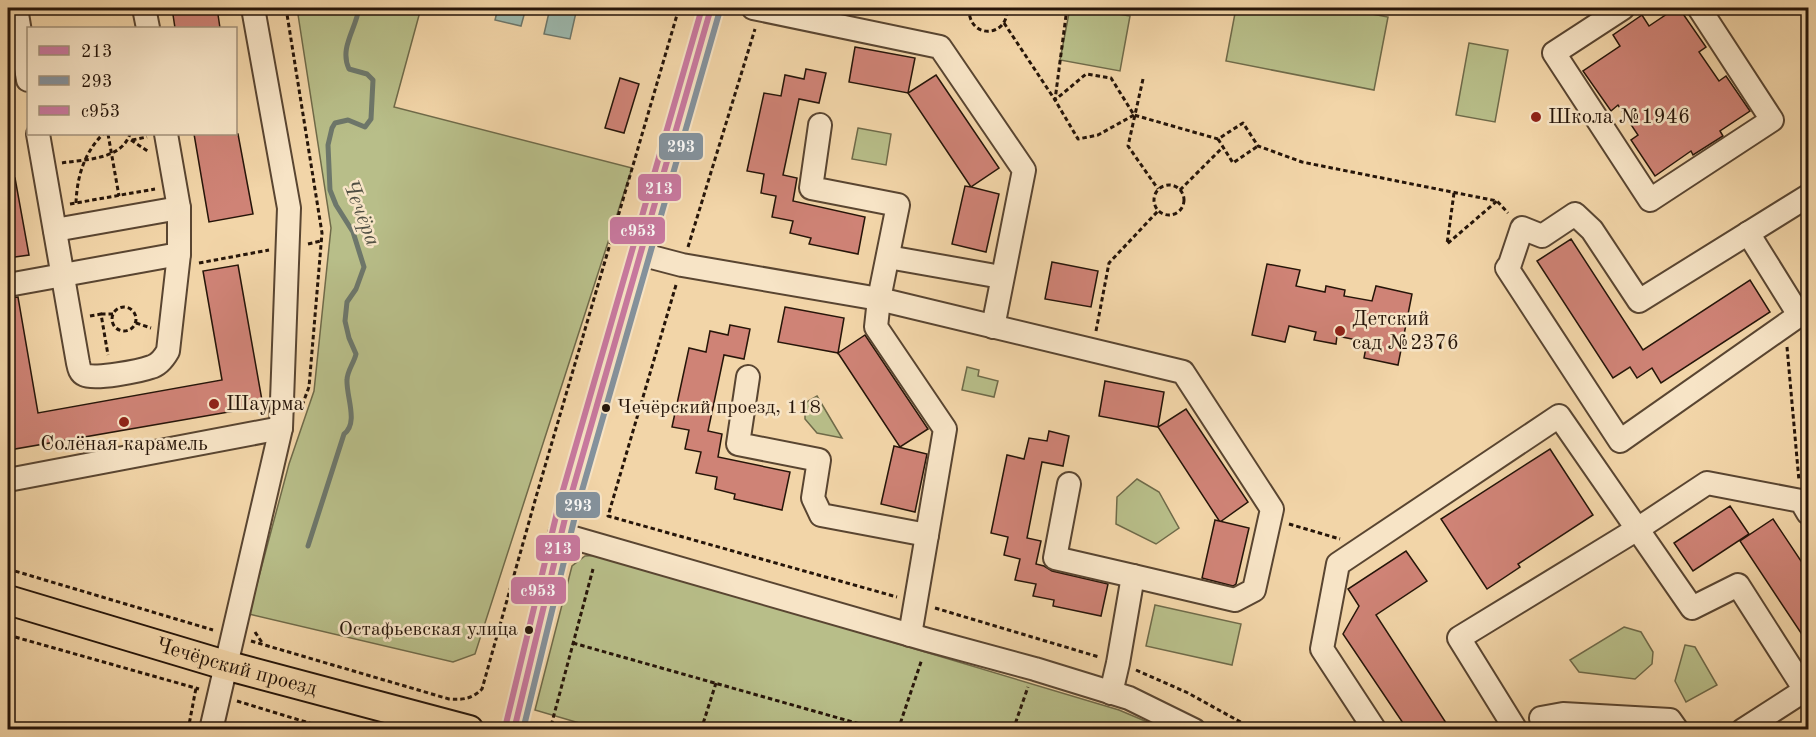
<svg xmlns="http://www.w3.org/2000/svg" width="1816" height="737" viewBox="0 0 1816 737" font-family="'Old Standard TT',serif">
<rect width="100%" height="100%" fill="#f2d5a8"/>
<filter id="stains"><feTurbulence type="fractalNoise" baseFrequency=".00333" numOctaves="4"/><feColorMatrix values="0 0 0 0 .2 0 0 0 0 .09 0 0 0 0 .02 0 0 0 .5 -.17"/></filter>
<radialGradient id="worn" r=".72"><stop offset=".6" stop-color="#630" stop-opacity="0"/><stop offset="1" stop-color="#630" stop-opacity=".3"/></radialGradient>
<g fill="#b8be89" stroke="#6f6a49" stroke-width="1.5">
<polygon points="297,8 421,8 394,107 632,168 475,654 453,662 249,614 289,464 314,391 331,228"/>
<polygon points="1070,8 1084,8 1130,16 1120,71 1060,60"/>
<polygon points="1236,8 1340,8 1388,17 1374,90 1226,61"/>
<polygon points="1469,43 1508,50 1495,122 1456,115"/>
<polygon points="858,128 891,134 886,165 852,159"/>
<polygon points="967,367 979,370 978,376 998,381 994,397 962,390"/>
<polygon points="817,396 842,438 817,433 805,419 805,403"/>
<polygon points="1137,479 1159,492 1179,528 1156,544 1116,524 1117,497"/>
<polygon points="601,555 1119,710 1164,729 603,730 535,710 572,566 585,556"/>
<polygon points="1155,605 1241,624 1232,665 1146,646"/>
<polygon points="1624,627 1641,632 1653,652 1652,664 1635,679 1579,672 1570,660"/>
<polygon points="1685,645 1695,647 1717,685 1686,702 1675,681"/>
</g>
<g fill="#9cb8ad" stroke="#6d776b" stroke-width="1.5">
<polygon points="498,8 526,8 521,26 495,20"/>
<polygon points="550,8 577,8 570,39 544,34"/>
</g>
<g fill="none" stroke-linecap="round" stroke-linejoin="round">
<path stroke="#6d776b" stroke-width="5" d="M308,546L344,434C359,423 346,396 347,380C347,371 354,363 356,354L349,338L345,321L347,302L356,289L364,267L353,232L336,205L330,190L328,145L332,128L335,123L348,120L365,127L371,119L373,80L367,74L349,69C339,48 356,29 359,8"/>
</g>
<g fill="#cf8376" stroke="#261509" stroke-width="1.5">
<polygon points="172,8 217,8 220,28 175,28"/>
<polygon points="1676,8 1679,8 1706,47 1699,52 1719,81 1726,76 1750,111 1720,131 1723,136 1693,155 1691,151 1655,176 1631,140 1638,135 1618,105 1611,111 1583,71 1620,46 1613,35 1642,15 1649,26"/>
<polygon points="855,47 915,58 908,93 849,82"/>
<polygon points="806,69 826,73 819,103 799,99 783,175 797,178 793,201 865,217 858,254 809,244 811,238 790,233 793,221 772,217 776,196 761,193 764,174 747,171 764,93 781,96 785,75 804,79"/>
<polygon points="936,75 999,168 971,187 999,194 986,252 952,244 965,186 971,187 908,93"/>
<polygon points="620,78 639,84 624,133 605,128"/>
<polygon points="194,134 238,134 253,214 209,222"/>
<polygon points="15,178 29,255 8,258 8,179"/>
<polygon points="1571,239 1643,350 1750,280 1770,312 1661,383 1652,368 1637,378 1630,367 1613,378 1537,261"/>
<polygon points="1052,262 1098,271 1091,307 1045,299"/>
<polygon points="1267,264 1300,270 1296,286 1325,292 1326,286 1345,290 1344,296 1372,301 1376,286 1412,294 1398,365 1364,358 1367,342 1337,336 1336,344 1314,340 1316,332 1289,326 1285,342 1252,335"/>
<polygon points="238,265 263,406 9,450 8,439 8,298 18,297 38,413 222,380 203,271"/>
<polygon points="785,307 844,318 838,353 865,335 928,429 900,447 838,353 778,342"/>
<polygon points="730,325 750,329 744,359 724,355 708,431 722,434 718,457 790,472 782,510 734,499 735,494 715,489 717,477 696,473 701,452 685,449 689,430 672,427 689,348 706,352 710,331 728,335"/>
<polygon points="1105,381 1164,392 1158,427 1099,416"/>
<polygon points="1186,409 1248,502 1220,522 1158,427"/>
<polygon points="1049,431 1069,436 1063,466 1042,462 1027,538 1041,541 1036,564 1044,566 1052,571 1108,584 1101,616 1053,606 1054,600 1033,596 1036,584 1015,580 1020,559 1004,555 1008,537 991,533 1007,455 1024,459 1029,438 1047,441"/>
<polygon points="894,446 927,454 915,512 881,504"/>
<polygon points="1550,449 1593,515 1518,564 1520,567 1487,589 1441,519"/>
<polygon points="1730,506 1749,534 1693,571 1674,543"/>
<polygon points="1773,519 1809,573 1809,645 1740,541"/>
<polygon points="1215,520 1249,528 1236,584 1233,586 1202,578"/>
<polygon points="1406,551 1427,581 1376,615 1450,729 1407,729 1343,634 1359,606 1348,589"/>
</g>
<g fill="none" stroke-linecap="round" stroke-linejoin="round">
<defs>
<g id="minor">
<polyline points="16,8 28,80"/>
<polyline points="144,8 148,28"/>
<polyline points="753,8 940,47 1024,170 993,327"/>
<polyline points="1623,8 1554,53 1650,200 1772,120 1699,8"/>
<polyline points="820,125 811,188 898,205 879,299 876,327 945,429 910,635"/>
<path d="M38,134L78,363C79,368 80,373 85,375C94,380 140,371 151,367C159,365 164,358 168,351L179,254"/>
<polyline points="1808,196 1639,301 1592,230 1575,214 1542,236 1522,228 1510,264 1507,268 1620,441 1808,309"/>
<polyline points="55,230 179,208"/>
<polyline points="1748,233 1799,315"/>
<polyline points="640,254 682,265 879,299 1183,372 1272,509 1254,590 1235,600 1133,576 1118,663 1111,693"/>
<polyline points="888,257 990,275"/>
<polyline points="8,285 179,254 179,208 166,134"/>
<polyline points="748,377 738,444 819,460 813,498 821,515 927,535"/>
<polyline points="8,480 281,428"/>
<polyline points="1069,484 1055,558 1133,576"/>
<polyline points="560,534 928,640 1035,669 1129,698 1194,730"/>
<polyline points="1541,718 1563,714 1670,720 1677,730"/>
<polyline points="211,730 281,428 289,208 253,8"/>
<polyline points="514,730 568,506 711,8"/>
<polyline points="1375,730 1322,649 1338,564 1559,416 1692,608 1738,585 1805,690 1743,730"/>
<polyline points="1516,730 1459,638 1639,528 1707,483 1801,501 1808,513"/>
</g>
<g id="major">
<path id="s1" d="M8,600L225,665L469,730"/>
</g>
</defs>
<use href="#minor" stroke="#594531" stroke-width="26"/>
<use href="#major" stroke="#261509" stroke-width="32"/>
<g stroke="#261509" stroke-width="3" stroke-dasharray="4.5 3" stroke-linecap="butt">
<polyline points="286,8 322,233 309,387 303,403"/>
<path d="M969,8C968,40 1009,38 1007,8"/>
<polyline points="1067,8 1055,100 1078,139 1098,135 1134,115"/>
<polyline points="1004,23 1055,100 1086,74 1111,78 1134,115 1218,139 1243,123 1258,146 1302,162 1497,201 1508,213"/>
<polyline points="1143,79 1128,146 1158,189"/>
<polyline points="108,134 119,196"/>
<polyline points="1218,139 1233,163 1258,146"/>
<polyline points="131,140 149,152"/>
<polyline points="132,140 147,137"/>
<path d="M62,163C86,159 121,160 130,134"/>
<circle cx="1169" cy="200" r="15"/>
<polyline points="1180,190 1223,147"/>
<polyline points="1454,193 1447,244 1497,201"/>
<path d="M76,203C77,177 84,153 103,134"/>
<polyline points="70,204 155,189"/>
<polyline points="308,244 321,241"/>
<polyline points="688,247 755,29"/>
<polyline points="199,263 269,250"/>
<polyline points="676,285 608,516 897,597"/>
<circle cx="124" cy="319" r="12"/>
<polyline points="101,314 113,314"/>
<polyline points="90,316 101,314 108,355"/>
<polyline points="136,323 151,328"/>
<polyline points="1096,331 1109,263 1158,211"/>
<polyline points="1787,347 1799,481"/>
<polyline points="1289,524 1340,539"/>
<polyline points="8,569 213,630"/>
<polyline points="935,608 1099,657"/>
<polyline points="255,632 263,644"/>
<polyline points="8,635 199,689"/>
<path d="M251,641L449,699C463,700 472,699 482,689L536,497L679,8"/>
<polyline points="573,643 881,730"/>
<polyline points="1136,670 1188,693 1255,730"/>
<polyline points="237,701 332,730"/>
<polyline points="188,730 196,688"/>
<polyline points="556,730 551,726 593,569"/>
<polyline points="701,730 716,683"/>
<polyline points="898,730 922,659"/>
<polyline points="1013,730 1028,687"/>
</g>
<use href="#minor" stroke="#f7e4c6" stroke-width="22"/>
<use href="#major" stroke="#f2d5a8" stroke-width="28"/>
<defs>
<polyline id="bus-1" points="514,730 568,506 711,8"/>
<polyline id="bus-2" points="523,730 577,508 720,10"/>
<polyline id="bus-3" points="505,728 559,504 702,8"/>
</defs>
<use href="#bus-1" stroke="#f7e4c6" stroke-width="10"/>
<use href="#bus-2" stroke="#f7e4c6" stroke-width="10"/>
<use href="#bus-3" stroke="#f7e4c6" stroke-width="10"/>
<use href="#bus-1" stroke="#c979a0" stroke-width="6"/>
<use href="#bus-2" stroke="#84929d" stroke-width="6"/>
<use href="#bus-3" stroke="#c979a0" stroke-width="6"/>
</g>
<g fill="#8f2418" stroke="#f7e4c6" stroke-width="2">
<circle cx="1536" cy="117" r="6"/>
<circle cx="1340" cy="331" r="6"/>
<circle cx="214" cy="404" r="6"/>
<circle cx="124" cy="422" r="6"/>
</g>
<g fill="#261509" stroke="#f7e4c6" stroke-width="2">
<circle cx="606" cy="408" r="5"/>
<circle cx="529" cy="630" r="5"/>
</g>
<g text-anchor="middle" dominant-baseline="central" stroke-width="5" stroke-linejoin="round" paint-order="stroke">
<g font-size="20" fill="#261509" stroke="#f7e4c6" text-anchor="start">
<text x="617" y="408">Чечёрский проезд, 118</text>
<text x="518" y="630" text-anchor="end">Остафьевская улица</text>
</g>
<g font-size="21" fill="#261509" stroke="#f7e4c6" text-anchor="start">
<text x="1548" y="117">Школа №1946</text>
<text x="1352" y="319">Детский<tspan x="1352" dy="24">сад №2376</tspan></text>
<text x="226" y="404">Шаурма</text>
<text x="124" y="444" text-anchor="middle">Солёная карамель</text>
</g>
<g font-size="21" fill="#261509" stroke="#f7e4c6">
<text stroke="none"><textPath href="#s1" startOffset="238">Чечёрский проезд</textPath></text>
</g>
<g font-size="22" font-style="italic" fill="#4f4e42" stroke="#f7e4c6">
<text transform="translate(361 213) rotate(69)">Чечёра</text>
</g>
</g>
<g stroke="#f7e4c6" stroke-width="2">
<rect x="658" y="132" width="46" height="29" rx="6" fill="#84929d"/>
<rect x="637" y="173" width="45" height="29" rx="6" fill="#c979a0"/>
<rect x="609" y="216" width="57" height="29" rx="6" fill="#c979a0"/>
<rect x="555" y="491" width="46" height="28" rx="6" fill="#84929d"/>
<rect x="535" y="534" width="46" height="28" rx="6" fill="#c979a0"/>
<rect x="510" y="576" width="57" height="29" rx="6" fill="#c979a0"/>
</g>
<g font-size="16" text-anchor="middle" font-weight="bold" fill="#fff">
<text x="681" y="152">293</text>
<text x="659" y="194">213</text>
<text x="638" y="236">с953</text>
<text x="578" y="511">293</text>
<text x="558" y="554">213</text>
<text x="538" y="596">с953</text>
</g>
<rect width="1816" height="737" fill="none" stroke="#f2d5a8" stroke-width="30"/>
<rect x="9" y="9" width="1798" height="719" fill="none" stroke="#261509" stroke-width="3"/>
<rect x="15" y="15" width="1786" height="707" fill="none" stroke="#261509" stroke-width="1.5"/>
<rect x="27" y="27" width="210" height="108" fill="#f7e4c6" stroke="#a3917a" stroke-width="1.5"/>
<rect x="39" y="46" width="30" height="9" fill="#c979a0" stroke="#a3917a" stroke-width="1.5"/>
<text x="81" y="57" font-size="18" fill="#261509">213</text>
<rect x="39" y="76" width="30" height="9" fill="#84929d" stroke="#a3917a" stroke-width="1.5"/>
<text x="81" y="87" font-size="18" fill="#261509">293</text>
<rect x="39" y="106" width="30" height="9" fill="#c979a0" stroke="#a3917a" stroke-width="1.5"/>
<text x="81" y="117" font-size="18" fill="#261509">с953</text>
<rect width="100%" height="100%" filter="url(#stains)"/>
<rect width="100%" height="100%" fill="url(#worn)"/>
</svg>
